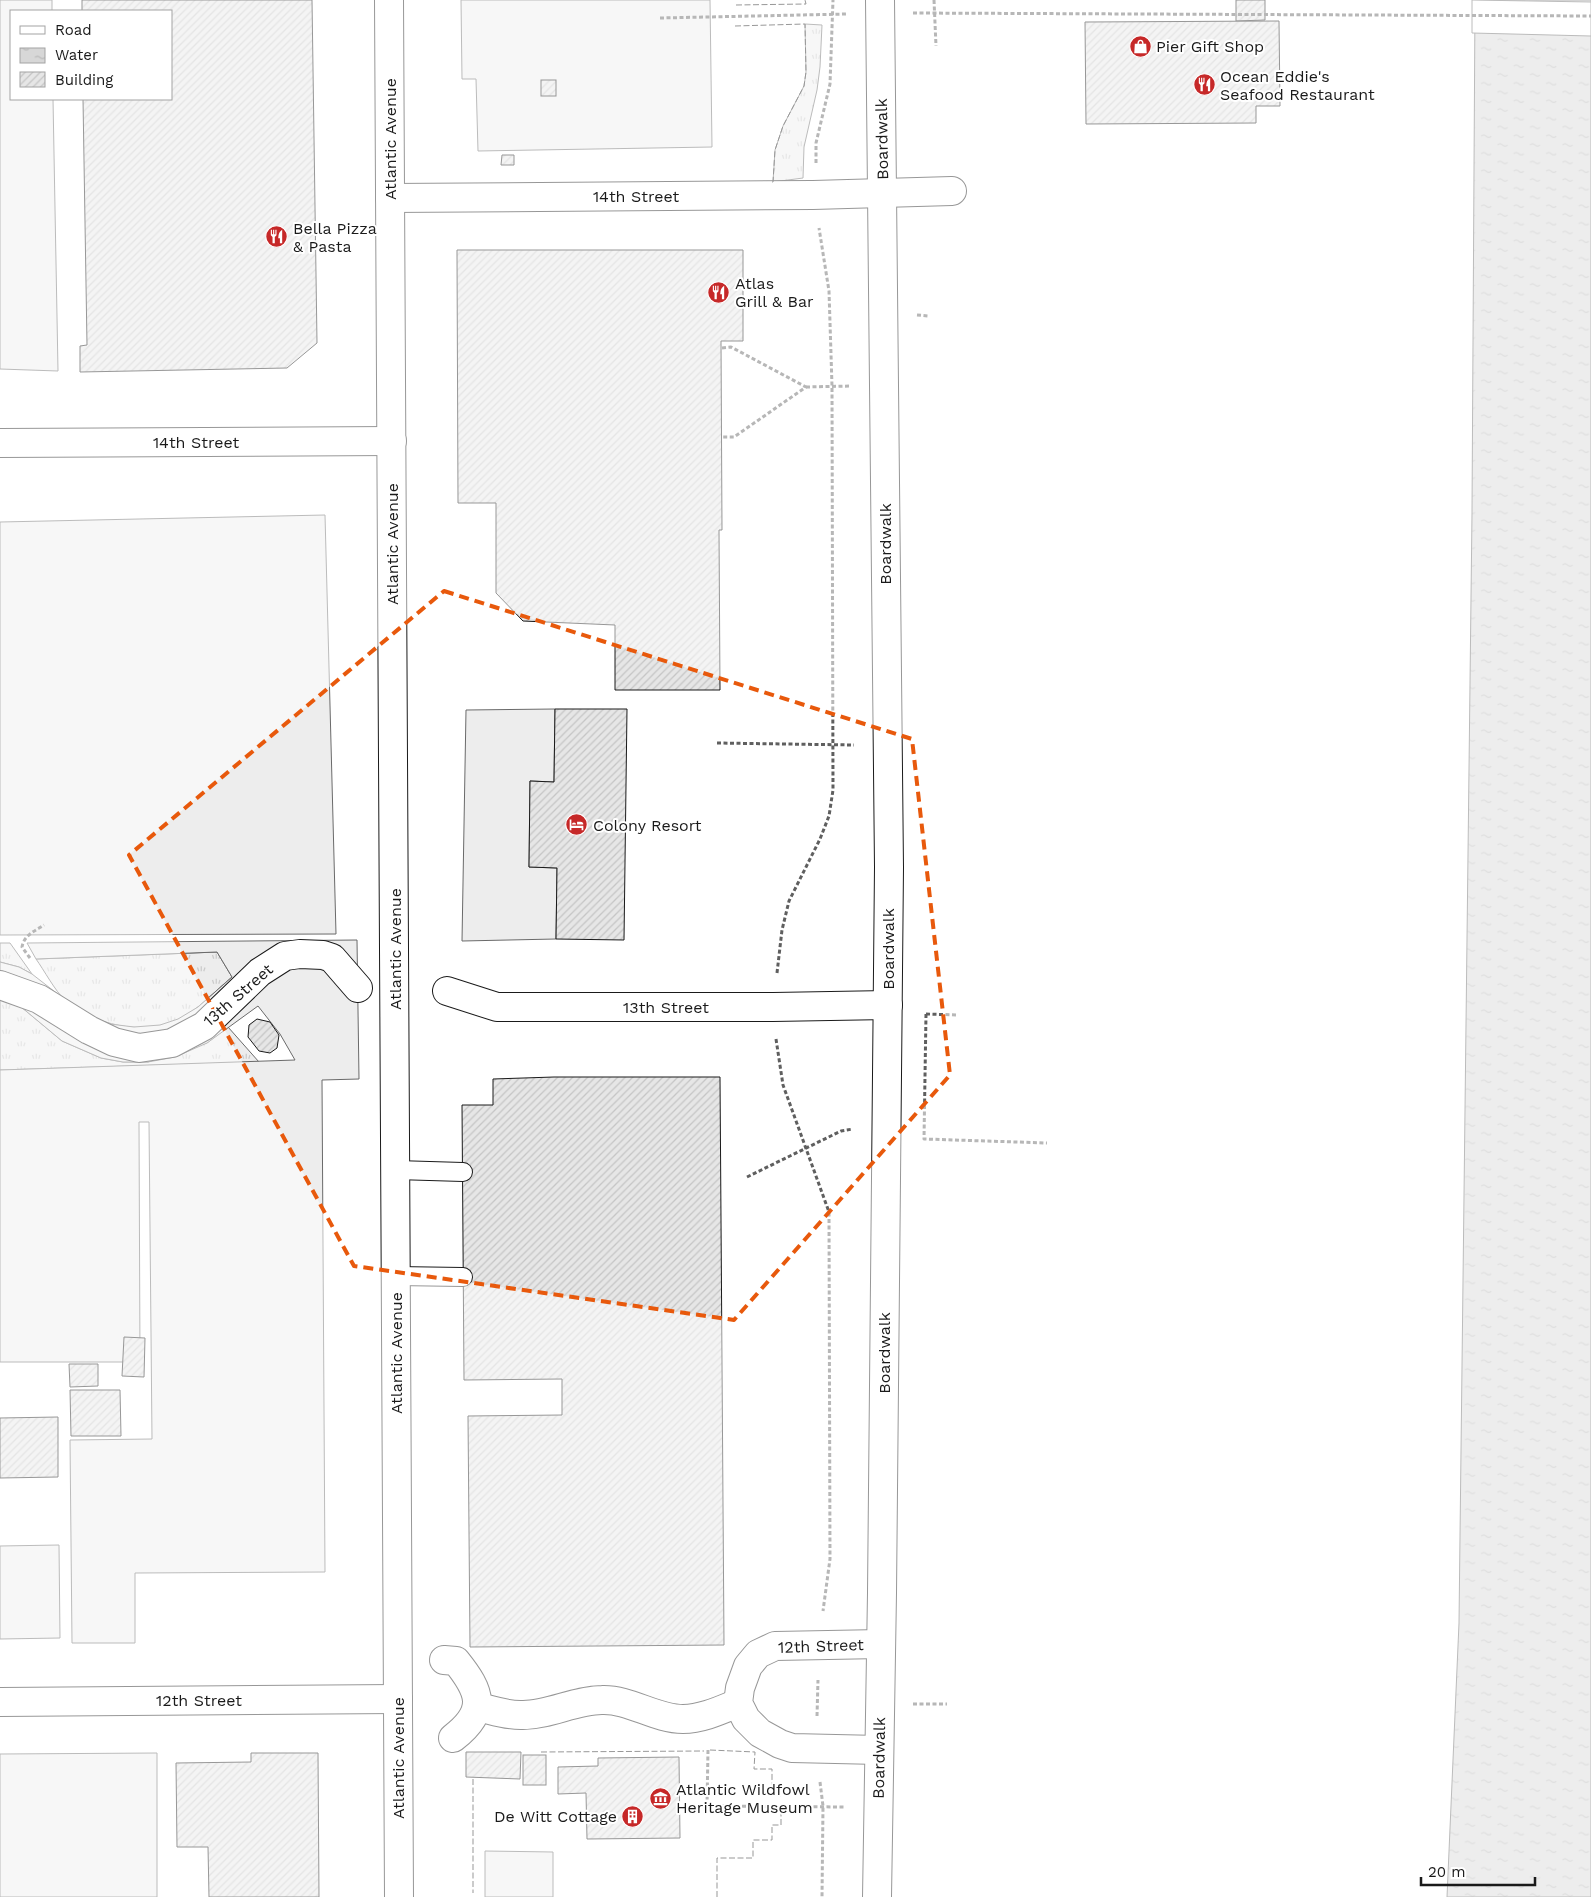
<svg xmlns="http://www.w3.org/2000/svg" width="1591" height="1897" viewBox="0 0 1591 1897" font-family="'Work Sans',sans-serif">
<defs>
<pattern id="grass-tufts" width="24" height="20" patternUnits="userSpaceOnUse" patternTransform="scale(1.25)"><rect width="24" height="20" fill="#ededed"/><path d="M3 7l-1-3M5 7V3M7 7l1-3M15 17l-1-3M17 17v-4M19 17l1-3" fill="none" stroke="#cbcbcb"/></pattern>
<pattern id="water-ripples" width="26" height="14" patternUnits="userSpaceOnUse" patternTransform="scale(1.25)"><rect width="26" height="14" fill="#d7d7d7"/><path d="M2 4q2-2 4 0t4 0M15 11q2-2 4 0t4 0" fill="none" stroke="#b8b8b8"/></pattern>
<pattern id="building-hatch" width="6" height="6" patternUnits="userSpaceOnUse" patternTransform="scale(1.25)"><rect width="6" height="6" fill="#e6e6e6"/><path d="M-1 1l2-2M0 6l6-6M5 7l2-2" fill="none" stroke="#c5c5c5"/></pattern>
</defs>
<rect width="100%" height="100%" fill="#fff"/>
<g fill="url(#grass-tufts)" stroke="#6a6a6a">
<polygon points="805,24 822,25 820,67 817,90 804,147 803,178 773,182 775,150 783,126 804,86 806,72"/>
<polygon points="0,943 10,943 32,974 19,967 0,962"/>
<path d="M217,952L232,977C215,991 198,1010 178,1020C140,1036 96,1025 65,1000C55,991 44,970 36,959Z"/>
<polygon points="0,999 20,1006 62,1041 101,1058 123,1062 148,1062 207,1043 228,1027 259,1062 0,1070"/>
</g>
<g fill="#ededed" stroke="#6a6a6a">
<polygon points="0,0 52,0 52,11 11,11 11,99 53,99 58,371 0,369"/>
<polygon points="461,0 710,0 712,147 478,151 476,79 462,79"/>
<polygon points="325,515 336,934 0,935 0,522"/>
<polygon points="555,709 554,782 530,781 529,867 557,868 556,939 462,941 466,710"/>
<polygon points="357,940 359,1079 322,1080 325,1572 135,1573 135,1643 72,1643 70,1440 152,1439 149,1122 139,1122 140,1362 0,1362 0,1070 295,1060 280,1034 258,1006 207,1043 175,1057 148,1062 123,1062 101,1058 62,1041 20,1006 0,999 0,962 19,967 32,974 68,1002 92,1017 110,1024 134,1027 160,1025 178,1019 198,1007 232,977 217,952 36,959 27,943"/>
<polygon points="59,1545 60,1638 0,1639 0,1546"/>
<polygon points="157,1753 157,1897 0,1897 0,1754"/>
<polygon points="485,1851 553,1852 553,1897 485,1897"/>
</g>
<polygon fill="url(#water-ripples)" stroke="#6a6a6a" points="1475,0 1591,0 1591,1897 1447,1897 1459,1623 1472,513"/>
<polygon fill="#fff" stroke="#6a6a6a" points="1472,0 1591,2 1591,36 1472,33"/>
<g fill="url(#building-hatch)" stroke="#1a1a1a">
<polygon points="82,0 312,0 317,343 287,368 80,372 80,346 87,345 83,99 171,99 171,11 82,11"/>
<polygon points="1236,0 1265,0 1265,20 1236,21"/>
<polygon points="1279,21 1280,106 1256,106 1256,123 1086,124 1085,22"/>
<rect x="541" y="80" width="15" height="16"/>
<polygon points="502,155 514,155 514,165 501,165"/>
<polygon points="457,250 743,250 743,341 721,341 722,530 719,530 720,690 615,690 615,625 523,621 496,593 496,503 458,503"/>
<polygon points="555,709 627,709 624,940 556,939 557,868 529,867 530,781 554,782"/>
<polygon points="257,1019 270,1022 279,1035 277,1048 270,1053 259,1051 248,1037 249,1025"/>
<polygon points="554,1077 720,1077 724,1645 470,1647 468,1416 562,1415 562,1379 464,1380 462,1105 493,1105 493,1079"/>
<polygon points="124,1337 145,1338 144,1377 122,1376"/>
<polygon points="69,1364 98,1364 98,1386 70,1387"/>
<polygon points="70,1390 120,1390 121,1436 71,1436"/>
<polygon points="58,1417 58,1477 0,1478 0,1418"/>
<polygon points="466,1752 521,1752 520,1779 466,1777"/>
<polygon points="251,1753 318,1753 319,1897 209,1897 208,1847 177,1847 176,1763 251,1762"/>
<rect x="523" y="1755" width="23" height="30"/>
<polygon points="679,1757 680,1838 587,1839 586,1793 558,1794 558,1767 598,1766 598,1758"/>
</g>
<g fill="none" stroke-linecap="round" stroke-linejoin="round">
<defs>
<g id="lane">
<polyline points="396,1170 463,1172"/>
<polyline points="396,1276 463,1277"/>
</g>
<g id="street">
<polyline points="390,198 813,195 952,191"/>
<polyline points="0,443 392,441"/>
<polyline points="0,985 39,999 89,1030 114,1042 139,1048 172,1043 204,1026 260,972 285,956 300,954 323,955 332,958 358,988"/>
<polyline points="447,991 497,1007 773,1007 888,1005"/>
<path d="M444,1660L456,1661C481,1692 488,1711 453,1738"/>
<polyline points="0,1702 398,1699"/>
<path d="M478,1707C492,1710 508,1716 523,1715C550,1715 575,1700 602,1700C630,1699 655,1719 683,1719C702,1719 721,1710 738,1703"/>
<polyline points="879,1750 792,1748 780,1744 760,1733 746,1719 738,1703 740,1688 748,1666 758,1654 775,1646 881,1644"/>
<polyline points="877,1897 882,1593 889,867 880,0"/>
</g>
<polyline id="secondary" points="389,0 399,1897"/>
</defs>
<use href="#lane" stroke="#1a1a1a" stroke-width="20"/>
<use href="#street" stroke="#1a1a1a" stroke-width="30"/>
<use href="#secondary" stroke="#1a1a1a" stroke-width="30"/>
<g stroke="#5f5f5f" stroke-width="3" stroke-dasharray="4 2.5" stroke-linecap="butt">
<polyline points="934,0 936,46"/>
<polyline points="913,13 1591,16"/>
<polyline points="660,18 847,14"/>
<polyline points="816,163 816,143 830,84 833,0"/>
<polyline points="917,315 928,316"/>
<polyline points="722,348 731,347 806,387 734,437 722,437"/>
<polyline points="806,387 851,386"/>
<polyline points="717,743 854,745"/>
<path d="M30,958L22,947C24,935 35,931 44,925"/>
<polyline points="777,973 782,930 789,901 820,839 829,816 833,790 832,386 829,291 819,228"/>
<polyline points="926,1014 924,1139 1047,1143"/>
<polyline points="926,1014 958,1015"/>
<polyline points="776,1039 783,1085 829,1212 830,1559 823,1611"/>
<polyline points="747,1177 841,1131 853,1129"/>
<polyline points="913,1704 947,1704"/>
<polyline points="817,1716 818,1680"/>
<polyline points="708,1750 707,1806 846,1807"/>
<polyline points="820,1782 823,1806 822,1897"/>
</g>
<use href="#lane" stroke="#fff" stroke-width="18"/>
<use href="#street" stroke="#fff" stroke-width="28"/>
<use href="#secondary" stroke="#fff" stroke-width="28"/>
<g stroke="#1a1a1a" stroke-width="1" stroke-dasharray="6 2.5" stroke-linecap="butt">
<polyline points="736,5 806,4 805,0"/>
<polyline points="735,26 805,24 806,72 804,86 783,126 775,150 773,182 770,182"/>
<polyline points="710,1750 755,1752 754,1769 772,1769 772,1786 781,1786 780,1798"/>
<polyline points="541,1752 704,1751"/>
<polyline points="473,1779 473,1893"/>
<polyline points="717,1897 717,1858 753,1858 753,1840 772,1840 772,1825 781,1825 781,1809"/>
</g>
</g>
<path d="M0 0H1591V1897H0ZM444,591L912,739L950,1075L734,1320L354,1266L129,855Z" fill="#fff" fill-opacity=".55" fill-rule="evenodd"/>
<path fill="none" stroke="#e8590c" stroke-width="4" stroke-dasharray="10 6" stroke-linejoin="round" d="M444,591L912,739L950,1075L734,1320L354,1266L129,855Z"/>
<defs>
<symbol id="shop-disc" viewBox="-11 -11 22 22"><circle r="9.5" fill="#c62828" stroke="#fff"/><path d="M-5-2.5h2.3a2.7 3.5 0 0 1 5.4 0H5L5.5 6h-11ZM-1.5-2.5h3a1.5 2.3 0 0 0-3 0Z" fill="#fff"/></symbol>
<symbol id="restaurant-disc" viewBox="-11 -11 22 22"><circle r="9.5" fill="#c62828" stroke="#fff"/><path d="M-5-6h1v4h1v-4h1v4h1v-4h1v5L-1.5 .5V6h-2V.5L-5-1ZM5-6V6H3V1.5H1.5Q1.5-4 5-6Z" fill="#fff"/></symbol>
<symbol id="hotel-disc" viewBox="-11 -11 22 22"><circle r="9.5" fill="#c62828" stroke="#fff"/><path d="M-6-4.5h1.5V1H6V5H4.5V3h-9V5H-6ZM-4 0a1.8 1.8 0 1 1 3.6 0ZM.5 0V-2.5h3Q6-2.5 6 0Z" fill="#fff"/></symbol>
<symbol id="museum-disc" viewBox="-11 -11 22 22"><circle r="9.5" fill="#c62828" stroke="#fff"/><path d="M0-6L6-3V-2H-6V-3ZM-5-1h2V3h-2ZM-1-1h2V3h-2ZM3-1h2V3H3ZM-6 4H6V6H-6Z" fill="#fff"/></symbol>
<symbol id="building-disc" viewBox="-11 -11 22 22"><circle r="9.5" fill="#c62828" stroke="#fff"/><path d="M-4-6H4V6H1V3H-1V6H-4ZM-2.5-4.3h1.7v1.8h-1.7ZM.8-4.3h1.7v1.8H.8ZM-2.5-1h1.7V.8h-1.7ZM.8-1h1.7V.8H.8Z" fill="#fff"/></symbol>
</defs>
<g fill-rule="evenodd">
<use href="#shop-disc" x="1128" y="34" width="25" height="25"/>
<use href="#restaurant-disc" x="1192" y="72" width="25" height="25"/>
<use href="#restaurant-disc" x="264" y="224" width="25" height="25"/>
<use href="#restaurant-disc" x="706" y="280" width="25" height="25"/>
<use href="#hotel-disc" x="564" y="812" width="25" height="25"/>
<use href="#museum-disc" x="648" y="1786" width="25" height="25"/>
<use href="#building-disc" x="620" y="1804" width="25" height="25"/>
</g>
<g text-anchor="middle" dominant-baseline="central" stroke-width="4" stroke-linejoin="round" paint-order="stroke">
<g font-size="16" fill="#1a1a1a" stroke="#fff" text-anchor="start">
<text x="1156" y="46">Pier Gift Shop</text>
<text x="1220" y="76">Ocean Eddie's<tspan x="1220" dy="18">Seafood Restaurant</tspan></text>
<text x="293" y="228">Bella Pizza<tspan x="293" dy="18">&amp; Pasta</tspan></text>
<text x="735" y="283">Atlas<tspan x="735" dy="18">Grill &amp; Bar</tspan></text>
<text x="593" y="825">Colony Resort</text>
<text x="676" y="1789">Atlantic Wildfowl<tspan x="676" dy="18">Heritage Museum</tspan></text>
<text x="617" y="1816" text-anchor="end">De Witt Cottage</text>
</g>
<g font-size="16" fill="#1a1a1a" stroke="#fff">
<text transform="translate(390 139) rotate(-90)">Atlantic Avenue</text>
<text transform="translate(882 139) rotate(-91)">Boardwalk</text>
<text x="636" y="196">14th Street</text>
<text x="196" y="442">14th Street</text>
<text transform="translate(392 544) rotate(-90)">Atlantic Avenue</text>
<text transform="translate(885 544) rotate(-90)">Boardwalk</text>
<text transform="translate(395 949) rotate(-90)">Atlantic Avenue</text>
<text transform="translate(888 949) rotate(-90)">Boardwalk</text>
<text transform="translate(238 995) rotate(-41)">13th Street</text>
<text x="666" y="1007">13th Street</text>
<text transform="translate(396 1353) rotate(-90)">Atlantic Avenue</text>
<text transform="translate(884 1353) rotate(-90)">Boardwalk</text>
<text transform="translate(821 1646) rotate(-2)">12th Street</text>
<text x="199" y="1700">12th Street</text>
<text transform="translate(398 1758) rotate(-90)">Atlantic Avenue</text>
<text transform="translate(879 1758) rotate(-89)">Boardwalk</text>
</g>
</g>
<rect x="10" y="10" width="162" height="90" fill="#ffffff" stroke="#a3a3a3"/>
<rect x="20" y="26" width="25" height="8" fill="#ffffff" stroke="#a3a3a3"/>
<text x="55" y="35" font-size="15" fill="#1a1a1a">Road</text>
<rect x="20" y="48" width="25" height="15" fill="url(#water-ripples)" stroke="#a3a3a3"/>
<text x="55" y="60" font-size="15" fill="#1a1a1a">Water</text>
<rect x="20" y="72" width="25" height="15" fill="url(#building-hatch)" stroke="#a3a3a3"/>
<text x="55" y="85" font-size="15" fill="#1a1a1a">Building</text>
<path d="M1421 1877v8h114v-8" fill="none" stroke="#1a1a1a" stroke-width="2.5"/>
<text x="1428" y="1877" font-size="15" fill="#1a1a1a" stroke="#ffffff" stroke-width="4" paint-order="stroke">20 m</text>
</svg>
